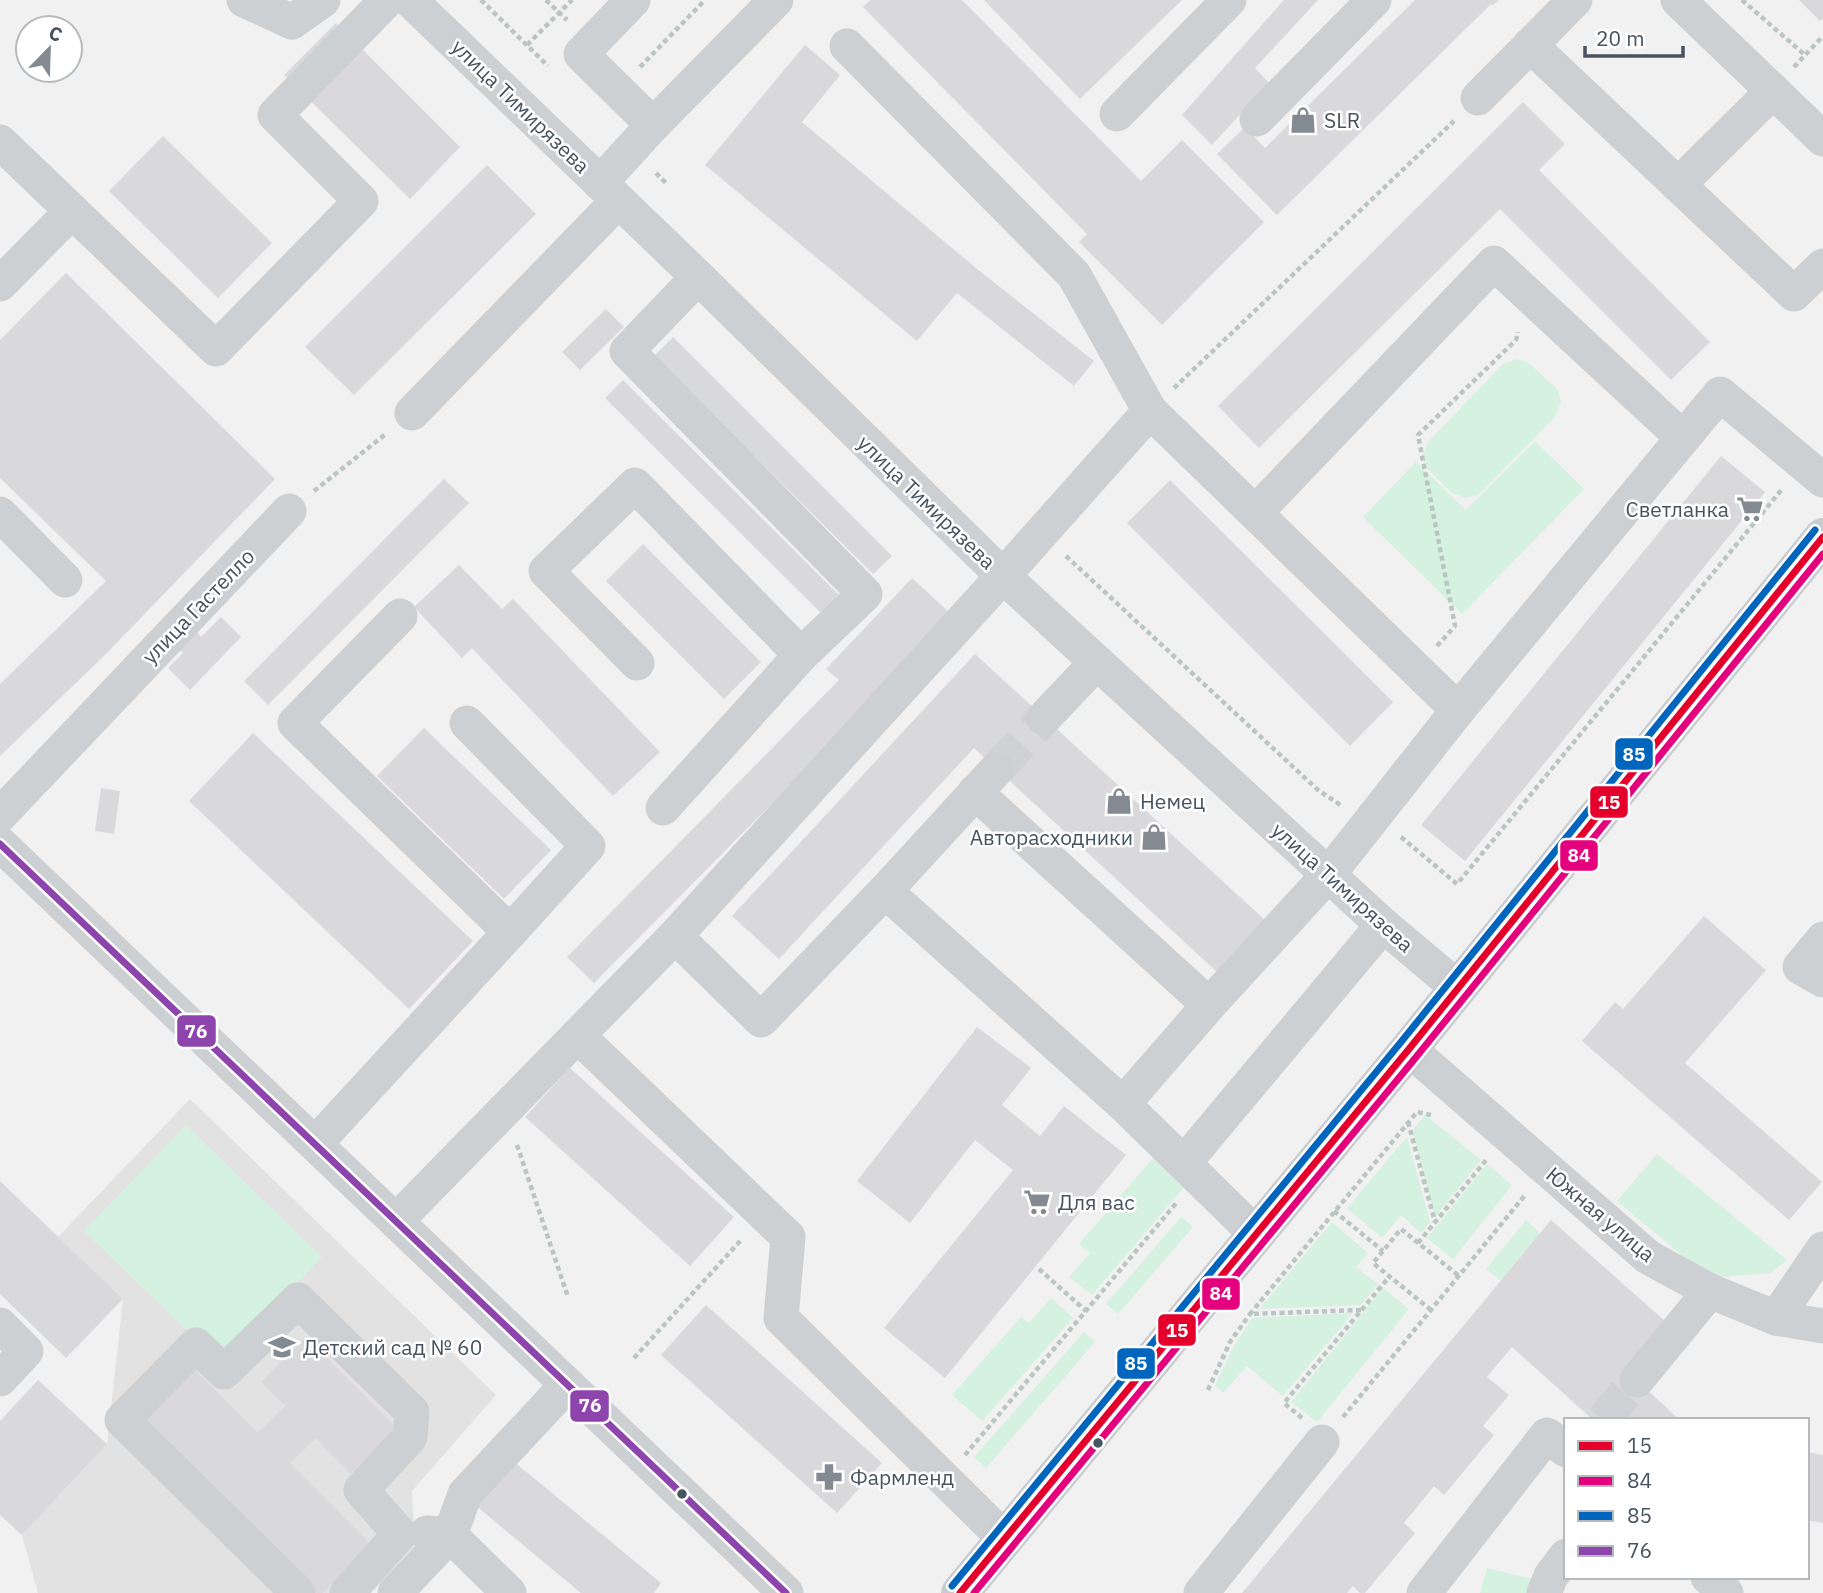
<svg xmlns="http://www.w3.org/2000/svg" width="1823" height="1593" viewBox="0 0 1823 1593" font-family="'IBM Plex Sans',sans-serif">
<rect width="100%" height="100%" fill="#f2f1f1"/>
<polygon fill="#e3e2e3" points="190,1099 496,1395 412,1491 415,1548 371,1593 38,1593 22,1535 107,1444 123,1299 58,1237"/>
<g fill="#d5f1e0">
<polygon points="1517,359 1529,363 1558,390 1561,403 1554,418 1478,495 1466,498 1452,493 1425,466 1423,454 1429,441 1503,364"/>
<polygon points="1535,441 1584,489 1462,614 1363,517 1416,462 1466,510"/>
<polygon points="1425,1115 1481,1160 1435,1217 1412,1131"/>
<polygon points="186,1125 322,1257 220,1362 84,1231"/>
<polygon points="1407,1137 1430,1222 1421,1233 1401,1215 1382,1238 1347,1208"/>
<polygon points="1657,1154 1787,1260 1770,1273 1722,1277 1696,1267 1617,1201"/>
<polygon points="1153,1158 1185,1186 1092,1295 1069,1277 1090,1253 1079,1244"/>
<polygon points="1487,1164 1512,1185 1453,1259 1427,1238"/>
<polygon points="1181,1217 1193,1227 1118,1314 1106,1304"/>
<polygon points="1526,1220 1540,1233 1501,1281 1486,1269"/>
<polygon points="1332,1222 1368,1253 1356,1267 1378,1284 1361,1305 1259,1309"/>
<polygon points="1383,1288 1409,1309 1317,1422 1291,1402"/>
<polygon points="1051,1298 1073,1318 982,1421 952,1395 1021,1317 1029,1323"/>
<polygon points="1353,1313 1283,1396 1247,1366 1223,1393 1215,1385 1234,1346 1252,1318"/>
<polygon points="1084,1332 1095,1342 986,1468 974,1457"/>
<polygon points="1487,1568 1541,1581 1537,1593 1480,1593"/>
</g>
<g fill="#d9d9db">
<polygon points="870,0 962,0 1141,181 1182,140 1264,222 1162,325 1079,242 1087,234 863,7"/>
<polygon points="984,0 1182,0 1080,99"/>
<polygon points="1284,0 1318,0 1255,68 1269,83 1212,145 1182,115"/>
<polygon points="1415,0 1499,0 1493,5 1491,4 1277,215 1217,154 1245,127 1265,148"/>
<polygon points="1799,0 1823,0 1823,18 1820,21"/>
<polygon points="336,23 460,147 410,199 284,75"/>
<polygon points="805,45 840,75 802,122 977,269 1094,361 1074,386 957,293 917,341 705,165"/>
<polygon points="1523,102 1565,144 1539,170 1710,342 1671,380 1500,209 1259,448 1218,406"/>
<polygon points="163,136 272,243 218,298 109,191"/>
<polygon points="487,165 536,214 354,395 305,347"/>
<polygon points="66,273 275,479 105,655 0,756 0,684 106,581 0,478 0,340"/>
<polygon points="606,309 624,327 580,370 562,352"/>
<polygon points="673,337 892,556 873,574 654,356"/>
<polygon points="623,380 842,598 824,616 605,398"/>
<polygon points="1721,456 1765,492 1465,861 1421,825"/>
<polygon points="444,479 469,503 268,705 244,681"/>
<polygon points="1170,480 1393,702 1350,746 1127,523"/>
<polygon points="643,544 761,662 724,699 606,581"/>
<polygon points="459,565 502,609 513,599 660,752 613,796 472,648 462,658 414,607"/>
<polygon points="912,578 952,615 809,766 594,983 567,957 839,680 826,669"/>
<polygon points="221,617 241,637 190,690 168,668 183,653 178,648 195,630 201,637"/>
<polygon points="975,654 1265,920 1217,972 974,748 779,959 732,916"/>
<polygon points="424,728 551,850 504,899 377,776"/>
<polygon points="253,733 473,941 409,1009 189,801"/>
<polygon points="101,788 120,791 114,834 95,831"/>
<polygon points="1704,916 1766,970 1685,1063 1822,1182 1789,1220 1582,1041 1615,1002 1623,1009"/>
<polygon points="977,1027 1031,1068 1002,1105 1040,1136 1064,1106 1126,1155 945,1378 884,1328 1013,1170 975,1140 910,1223 857,1181"/>
<polygon points="570,1068 734,1217 690,1266 525,1117"/>
<polygon points="0,1181 123,1299 66,1358 0,1294"/>
<polygon points="1551,1220 1673,1328 1632,1376 1680,1420 1593,1420 1512,1347 1487,1377 1509,1395 1483,1426 1494,1435 1444,1495 1434,1486 1404,1523 1415,1533 1365,1593 1360,1593 1353,1586 1347,1593 1242,1593"/>
<polygon points="706,1305 882,1463 837,1513 661,1355"/>
<polygon points="306,1337 397,1428 351,1474 316,1438 290,1463 371,1545 323,1593 316,1593 143,1418 194,1369 258,1433 285,1406 261,1382"/>
<polygon points="38,1380 107,1444 22,1535 0,1515 0,1421"/>
<polygon points="1807,1452 1823,1455 1823,1523 1807,1520"/>
<polygon points="512,1460 661,1583 654,1593 581,1593 475,1505"/>
</g>
<g fill="none" stroke-linecap="round" stroke-linejoin="round">
<g stroke="#d0d1d4" stroke-width="35" stroke-dasharray="35 18" stroke-linecap="butt">
<polyline points="997,769 1044,718"/>
<polyline points="1603,1420 1637,1380"/>
</g>
<g stroke="#bac6c2" stroke-width="4.5" stroke-dasharray="5 3.5" stroke-linecap="butt">
<polyline points="481,0 548,66"/>
<polyline points="546,0 567,20"/>
<polyline points="1742,0 1805,55"/>
<polyline points="527,45 572,0"/>
<polyline points="640,67 705,0"/>
<polyline points="1794,67 1823,36"/>
<polyline points="656,173 667,184"/>
<polyline points="1174,388 1454,121"/>
<polyline points="314,491 387,433"/>
<polyline points="1066,556 1318,790 1342,806"/>
<polyline points="1437,646 1455,626 1418,435 1516,340 1518,332"/>
<polyline points="1401,837 1457,884 1783,488"/>
<polyline points="1408,1122 1435,1222"/>
<polyline points="517,1145 568,1297"/>
<polyline points="1334,1211 1383,1251"/>
<polyline points="1418,1243 1487,1159"/>
<polyline points="1039,1269 1086,1311"/>
<polyline points="1361,1310 1250,1314 1417,1112 1431,1115"/>
<polyline points="1431,1310 1373,1263 1401,1229 1459,1276"/>
<polyline points="634,1358 742,1239"/>
<polyline points="1208,1390 1230,1342 1250,1314"/>
<polyline points="1343,1417 1526,1194"/>
<polyline points="1302,1418 1284,1403 1389,1277"/>
<polyline points="965,1455 1178,1201"/>
</g>
<g stroke="#cdd0d2" stroke-width="35">
<polyline points="244,0 292,22 323,0"/>
<polyline points="410,0 698,277 1003,576 1383,925 1458,988"/>
<polyline points="633,0 581,54 653,125"/>
<polyline points="1678,0 1823,139"/>
<polyline points="1530,45 1794,294 1823,266"/>
<polyline points="847,46 1074,275 1150,411 1458,710 1328,875 1209,1005 1123,1104 1256,1234"/>
<polyline points="1478,98 1575,0"/>
<polyline points="1117,114 1229,0"/>
<polyline points="1257,119 1374,0"/>
<polyline points="0,142 216,349 361,201 275,115 387,0"/>
<polyline points="600,183 653,125 776,0"/>
<polyline points="1678,185 1773,91"/>
<polyline points="0,284 72,211"/>
<polyline points="412,413 618,201"/>
<polyline points="1683,438 1720,394 1823,480"/>
<polyline points="1256,512 1494,263 1683,438 1458,710"/>
<polyline points="0,514 65,580"/>
<polyline points="637,663 546,571 635,485 801,655 865,594 627,351 698,277"/>
<polyline points="1044,718 1097,662"/>
<polyline points="467,723 588,846 510,932"/>
<polyline points="975,792 1209,1005"/>
<polyline points="663,808 801,655"/>
<polyline points="0,815 289,511"/>
<polyline points="0,844 786,1593"/>
<polyline points="885,891 1123,1104"/>
<polyline points="675,936 761,1020 885,891 997,769"/>
<polyline points="1823,939 1800,967 1823,980"/>
<polyline points="578,1036 788,1237 781,1318 1005,1539"/>
<polyline points="1409,1049 1648,1257 1710,1291 1776,1318 1823,1326"/>
<polyline points="315,1144 510,932 295,723 400,616"/>
<polyline points="1184,1163 1383,925"/>
<polyline points="396,1221 675,936 1003,576 1150,411"/>
<polyline points="1776,1318 1823,1249"/>
<polyline points="0,1325 26,1351 0,1379"/>
<polyline points="1637,1380 1710,1291"/>
<polyline points="427,1533 450,1535 509,1593"/>
<polyline points="1708,1577 1726,1593"/>
<polyline points="298,1593 122,1420 196,1345 224,1372 298,1300 412,1412 410,1437 361,1490 400,1534 347,1593"/>
<polyline points="395,1593 450,1535 465,1494 567,1385"/>
<polyline points="1201,1593 1322,1442"/>
<polyline points="1424,1593 1547,1435 1566,1450"/>
<polyline points="1544,1593 1551,1576 1566,1556"/>
</g>
<polyline stroke="#c8ccd0" stroke-width="38" points="960,1593 1409,1049 1823,537"/>
<defs>
<polyline id="bus-1" points="960,1593 1409,1049 1823,537"/>
<polyline id="bus-2" points="974,1593 1417,1056 1823,554"/>
<polyline id="bus-3" points="952,1586 1401,1042 1815,530"/>
<polyline id="bus-4" points="0,844 786,1593"/>
</defs>
<use href="#bus-1" stroke="#fff" stroke-width="12"/>
<use href="#bus-2" stroke="#fff" stroke-width="12"/>
<use href="#bus-3" stroke="#fff" stroke-width="12"/>
<use href="#bus-4" stroke="#fff" stroke-width="12"/>
<use href="#bus-1" stroke="#e4002b" stroke-width="7"/>
<use href="#bus-2" stroke="#e5007d" stroke-width="7"/>
<use href="#bus-3" stroke="#0065bd" stroke-width="7"/>
<use href="#bus-4" stroke="#8e44ad" stroke-width="7"/>
</g>
<defs>
<symbol id="shop-bare" viewBox="-9 -9 18 18"><path d="M-5-2.5h2.3a2.7 3.5 0 0 1 5.4 0H5L5.5 6h-11ZM-1.5-2.5h3a1.5 2.3 0 0 0-3 0Z" fill="#838a91" stroke="#fff" stroke-width="2.5" paint-order="stroke"/></symbol>
<symbol id="supermarket-bare" viewBox="-9 -9 18 18"><path d="M-6-5.5h2.5l.6 2H6L4.5 2H-2.5L-4.4-4H-6ZM-1.5 3.2a1.3 1.3 0 1 0 .1 0ZM3 3.2a1.3 1.3 0 1 0 .1 0Z" fill="#838a91" stroke="#fff" stroke-width="2.5" paint-order="stroke"/></symbol>
<symbol id="school-bare" viewBox="-9 -9 18 18"><path d="M0-5L7-2L0 1L-7-2ZM-4 1L0 2.5L4 1V4Q0 6-4 4Z" fill="#838a91" stroke="#fff" stroke-width="2.5" paint-order="stroke"/></symbol>
<symbol id="pharmacy-bare" viewBox="-9 -9 18 18"><path d="M-2-6h4v4h4v4h-4v4h-4v-4h-4v-4h4Z" fill="#838a91" stroke="#fff" stroke-width="2.5" paint-order="stroke"/></symbol>
</defs>
<g fill-rule="evenodd">
<use href="#shop-bare" x="1284" y="101" width="38" height="38"/>
<use href="#supermarket-bare" x="1731" y="490" width="38" height="38"/>
<use href="#shop-bare" x="1100" y="782" width="38" height="38"/>
<use href="#shop-bare" x="1135" y="818" width="38" height="38"/>
<use href="#supermarket-bare" x="1018" y="1183" width="38" height="38"/>
<use href="#school-bare" x="263" y="1328" width="38" height="38"/>
<use href="#pharmacy-bare" x="810" y="1458" width="38" height="38"/>
</g>
<g fill="#47535e" stroke="#fff" stroke-width="2.5">
<circle cx="1098" cy="1443" r="6"/>
<circle cx="682" cy="1494" r="6"/>
</g>
<g text-anchor="middle" dominant-baseline="central" stroke-width="5" stroke-linejoin="round" paint-order="stroke">
<g font-size="21" fill="#47535e" stroke="#fff">
<text transform="translate(521 106) rotate(44)">улица Тимирязева</text>
<text transform="translate(927 502) rotate(44)">улица Тимирязева</text>
<text transform="translate(198 606) rotate(-46)">улица Гастелло</text>
<text transform="translate(1343 887) rotate(42)">улица Тимирязева</text>
<text transform="translate(1601 1214) rotate(40)">Южная улица</text>
</g>
<g font-size="21" fill="#47535e" stroke="#fff" text-anchor="start">
<text x="1324" y="120">SLR</text>
<text x="1729" y="509" text-anchor="end">Светланка</text>
<text x="1140" y="801">Немец</text>
<text x="1133" y="837" text-anchor="end">Авторасходники</text>
<text x="1058" y="1202">Для вас</text>
<text x="303" y="1347">Детский сад № 60</text>
<text x="850" y="1477">Фармленд</text>
</g>
</g>
<g stroke="#fff" stroke-width="2.5">
<rect x="1614" y="737" width="40" height="34" rx="7" fill="#0065bd"/>
<rect x="1589" y="785" width="40" height="34" rx="7" fill="#e4002b"/>
<rect x="1559" y="839" width="40" height="33" rx="7" fill="#e5007d"/>
<rect x="176" y="1014" width="41" height="34" rx="7" fill="#8e44ad"/>
<rect x="1201" y="1277" width="40" height="34" rx="7" fill="#e5007d"/>
<rect x="1157" y="1313" width="40" height="34" rx="7" fill="#e4002b"/>
<rect x="1116" y="1347" width="40" height="33" rx="7" fill="#0065bd"/>
<rect x="569" y="1389" width="41" height="34" rx="7" fill="#8e44ad"/>
</g>
<g font-size="19" text-anchor="middle" font-weight="bold" fill="#fff">
<text x="1634" y="761">85</text>
<text x="1609" y="809">15</text>
<text x="1579" y="862">84</text>
<text x="196" y="1038">76</text>
<text x="1221" y="1300">84</text>
<text x="1177" y="1337">15</text>
<text x="1136" y="1370">85</text>
<text x="590" y="1412">76</text>
</g>
<rect x="1564" y="1418" width="245" height="161" fill="#ffffff" stroke="#b5babf" stroke-width="2"/>
<rect x="1578" y="1441" width="35" height="10" fill="#e4002b" stroke="#b5babf" stroke-width="2"/>
<text x="1627" y="1453" font-size="21" fill="#47535e">15</text>
<rect x="1578" y="1476" width="35" height="10" fill="#e5007d" stroke="#b5babf" stroke-width="2"/>
<text x="1627" y="1488" font-size="21" fill="#47535e">84</text>
<rect x="1578" y="1511" width="35" height="10" fill="#0065bd" stroke="#b5babf" stroke-width="2"/>
<text x="1627" y="1523" font-size="21" fill="#47535e">85</text>
<rect x="1578" y="1546" width="35" height="10" fill="#8e44ad" stroke="#b5babf" stroke-width="2"/>
<text x="1627" y="1558" font-size="21" fill="#47535e">76</text>
<g transform="translate(49 49) rotate(23)"><circle r="33" fill="#ffffff" stroke="#b5babf" stroke-width="2"/>
<path d="M0-5L12 26L0 18L-12 26Z" fill="#838a91"/>
<text y="-10" font-size="19" font-weight="bold" text-anchor="middle" fill="#47535e">С</text>
</g>
<path d="M1585 46v10h98v-10" fill="none" stroke="#47535e" stroke-width="3.5"/>
<text x="1596" y="46" font-size="21" fill="#47535e" stroke="#ffffff" stroke-width="5" paint-order="stroke">20 m</text>
</svg>
